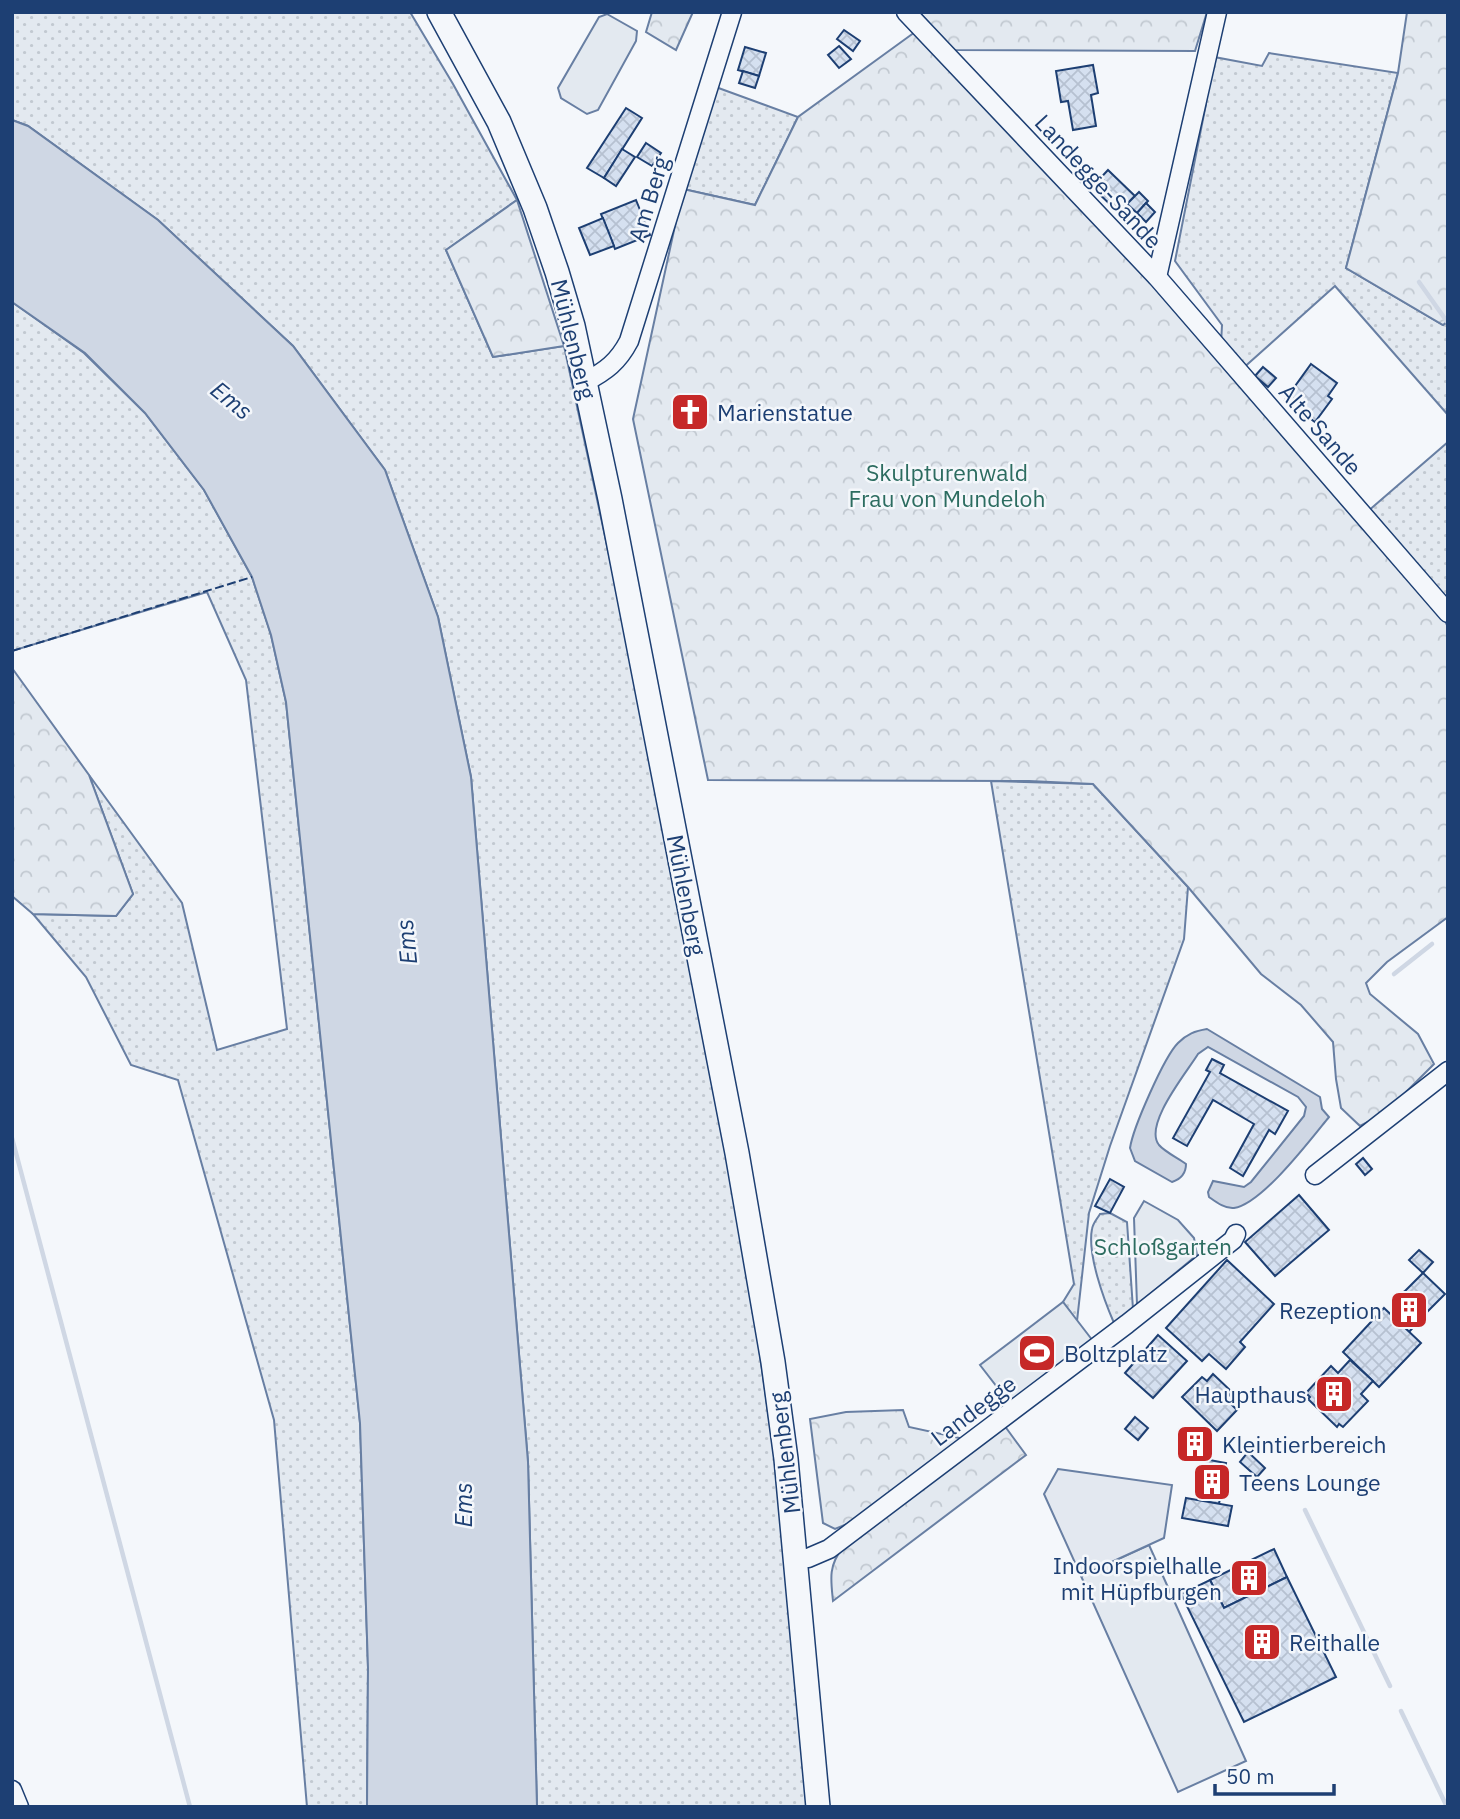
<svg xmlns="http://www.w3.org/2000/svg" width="1460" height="1819" viewBox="0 0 1460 1819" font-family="'IBM Plex Sans',sans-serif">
<defs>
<pattern id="grass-dots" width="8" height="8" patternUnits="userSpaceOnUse" patternTransform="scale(1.75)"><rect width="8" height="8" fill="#e3e9f0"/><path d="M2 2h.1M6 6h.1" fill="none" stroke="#c2c9d1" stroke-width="1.8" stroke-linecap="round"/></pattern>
<pattern id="forest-crowns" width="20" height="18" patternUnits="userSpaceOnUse" patternTransform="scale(1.75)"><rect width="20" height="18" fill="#e3e9f0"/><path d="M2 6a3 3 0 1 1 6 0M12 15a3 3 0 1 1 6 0" fill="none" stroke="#c2c9d1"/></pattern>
<pattern id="building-cross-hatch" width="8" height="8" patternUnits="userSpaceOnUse" patternTransform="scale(1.75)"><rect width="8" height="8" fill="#d5e0f0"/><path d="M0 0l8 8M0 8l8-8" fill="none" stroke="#b6c1d1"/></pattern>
</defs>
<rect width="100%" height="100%" fill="#f4f7fb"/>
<g fill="url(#grass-dots)" stroke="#687fa3" stroke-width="2">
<polygon points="12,12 410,12 453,84 517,200 446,250 493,357 564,346 614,578 748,1270 783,1518 807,1807 537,1807 528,1462 471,777 438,617 385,470 293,346 158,220 28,126 12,120"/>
<polygon points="1269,53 1398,73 1346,268 1443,325 1448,321 1448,415 1335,286 1241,370 1221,344 1222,325 1175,261 1206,104 1201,101 1214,57 1262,66"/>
<polygon points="713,86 798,117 755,205 683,189"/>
<polygon points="12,302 84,353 145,413 204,490 252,577 271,635 286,702 360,1423 368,1668 367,1807 307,1807 274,1420 178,1080 131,1065 86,977 33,914 116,916 133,894 89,775 182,903 217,1050 287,1029 246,680 207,592 12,651"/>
<polygon points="1448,442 1448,603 1367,512"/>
<polygon points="991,781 1093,784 1188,887 1184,939 1110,1146 1089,1213 1077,1321 1063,1302 1074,1284"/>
<path d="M1110,1213L1127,1222L1133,1309L1114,1323C1104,1300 1087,1254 1092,1229C1093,1223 1097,1219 1100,1214Z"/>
</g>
<g fill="url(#forest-crowns)" stroke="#687fa3" stroke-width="2">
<polygon points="652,12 693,12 676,50 646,32"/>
<polygon points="919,12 1207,12 1195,51 954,50"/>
<polygon points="1407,12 1448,12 1448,321 1443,325 1346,268 1398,73"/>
<polygon points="915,32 1121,240 1437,605 1448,627 1448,917 1387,962 1366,983 1370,994 1418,1034 1434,1064 1385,1113 1360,1126 1341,1108 1336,1079 1333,1042 1301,1005 1261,974 1188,887 1093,784 1029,781 708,780 633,419 683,189 755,205 798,117"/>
<polygon points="517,200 564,346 493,357 446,250"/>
<polygon points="12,668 89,775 133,894 116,916 33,914 12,896"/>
<polygon points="903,1410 909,1427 964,1439 847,1524 835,1529 823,1523 810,1419 846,1412"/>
<path d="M1004,1425L1026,1455L833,1601C831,1581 828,1566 842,1549Z"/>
</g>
<g fill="#e3e9f0" stroke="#687fa3" stroke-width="2">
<polygon points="607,14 637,31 636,41 598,110 587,114 561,98 558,88 599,17"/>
<polygon points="1144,1201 1178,1220 1194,1238 1197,1255 1137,1305 1134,1218"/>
<polygon points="1063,1302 1093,1341 1011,1405 980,1365"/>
<polygon points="1149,1545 1246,1761 1178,1792 1081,1576"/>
</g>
<polygon fill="#e3e8f0" stroke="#687fa3" stroke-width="2" points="1058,1469 1172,1485 1164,1538 1081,1576 1044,1494"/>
<g fill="#cfd7e4" stroke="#687fa3" stroke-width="2">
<polygon points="12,120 28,126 158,220 293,346 385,470 438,617 471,777 528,1462 537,1807 367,1807 368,1668 360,1423 286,702 271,635 252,577 204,490 145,413 85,353 12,302"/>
<path d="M1207,1029L1320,1097L1322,1109L1329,1117C1311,1139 1262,1204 1234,1208C1225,1209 1216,1202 1209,1197L1208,1192L1213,1181L1244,1187L1251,1182L1304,1116L1306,1107L1298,1097L1208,1047L1198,1054C1187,1072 1143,1125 1159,1145C1165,1152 1178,1158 1186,1164C1186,1174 1181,1179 1172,1182L1135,1161L1130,1148C1133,1128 1164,1057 1178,1043C1187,1034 1195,1031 1207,1029Z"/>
</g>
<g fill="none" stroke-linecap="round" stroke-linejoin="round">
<g stroke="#cfd7e4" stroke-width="4.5">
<polyline points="1419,282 1448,323"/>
<polyline points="1394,974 1432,944"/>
<polyline points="12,1138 190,1807"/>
<polyline points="1305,1510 1390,1686"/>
<polyline points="1401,1711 1447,1807"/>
</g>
</g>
<g fill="url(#building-cross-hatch)" stroke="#1d3f73" stroke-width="2">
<polygon points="844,30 860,41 853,51 837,39"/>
<polygon points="839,46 851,59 839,68 828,55"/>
<polygon points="745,47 766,53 759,76 738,70"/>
<polygon points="1093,65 1098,93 1091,95 1096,126 1073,130 1068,101 1061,102 1056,71"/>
<polygon points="743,71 759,76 755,88 739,83"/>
<polygon points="626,108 642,118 604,178 587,168"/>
<polygon points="646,143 661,153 652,166 637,157"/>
<polygon points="622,149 635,157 616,186 604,178"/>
<polygon points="1108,170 1135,196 1119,213 1092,187"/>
<polygon points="1139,192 1148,201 1137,213 1127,204"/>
<polygon points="636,200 650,235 615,249 601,214"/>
<polygon points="1146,203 1155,212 1146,222 1137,213"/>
<polygon points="603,218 614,246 590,255 579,228"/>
<polygon points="1311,364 1337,383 1328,396 1332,399 1315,422 1285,400"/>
<polygon points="1263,367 1276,378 1268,387 1255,376"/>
<polygon points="1212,1059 1224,1065 1220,1073 1288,1111 1275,1134 1269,1130 1243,1176 1230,1168 1254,1124 1213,1100 1187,1146 1173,1138 1210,1072 1206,1070"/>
<polygon points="1363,1158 1372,1169 1365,1175 1356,1164"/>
<polygon points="1110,1179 1124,1187 1110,1213 1095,1206"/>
<polygon points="1299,1195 1329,1230 1275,1276 1245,1242"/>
<polygon points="1419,1250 1433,1262 1423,1273 1409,1260"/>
<polygon points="1227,1260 1274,1304 1240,1342 1245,1347 1226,1369 1209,1354 1202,1361 1166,1328"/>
<polygon points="1423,1273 1445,1294 1426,1313 1404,1292"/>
<polygon points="1404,1292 1426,1313 1409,1332 1391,1315 1399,1306 1395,1302"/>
<polygon points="1384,1308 1421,1343 1379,1387 1343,1352"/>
<polygon points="1158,1335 1187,1361 1153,1398 1125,1373"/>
<polygon points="1350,1360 1373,1381 1361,1394 1368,1401 1343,1427 1339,1424 1337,1427 1308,1399 1310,1397 1306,1393 1331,1366 1338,1373"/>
<polygon points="1213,1374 1232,1392 1226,1399 1237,1410 1217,1431 1182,1397 1202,1377 1207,1381"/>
<polygon points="1135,1417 1148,1428 1138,1440 1125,1429"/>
<polygon points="1248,1452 1265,1468 1257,1477 1240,1462"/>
<polygon points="1204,1459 1226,1463 1219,1504 1197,1500"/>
<polygon points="1186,1498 1232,1506 1228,1526 1182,1518"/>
<polygon points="1274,1549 1287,1577 1224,1608 1210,1580"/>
<polygon points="1287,1577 1336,1677 1244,1722 1181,1594 1210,1580 1224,1608"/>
</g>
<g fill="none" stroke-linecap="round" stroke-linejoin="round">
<defs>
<g id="minor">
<polyline points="906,12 1157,277 1448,613"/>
<polyline points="1157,277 1217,12"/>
<path d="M585,382C606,371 618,362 629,341L732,12"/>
<polyline points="1315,1175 1448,1071"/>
<polyline points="796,1559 808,1558 829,1549 1127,1324 1233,1240 1236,1234"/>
<polyline points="12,1790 19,1807"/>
</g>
<polyline id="major" points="439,12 499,122 535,208 557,272 573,326 610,499 737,1153 773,1362 786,1459 818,1807"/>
</defs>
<use href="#minor" stroke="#1d3f73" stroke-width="21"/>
<use href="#major" stroke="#1d3f73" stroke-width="26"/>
<use href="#minor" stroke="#f4f7fb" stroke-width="18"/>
<use href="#major" stroke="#f4f7fb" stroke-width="23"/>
<polyline stroke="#1d3f73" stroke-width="2" stroke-dasharray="9 3.5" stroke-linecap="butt" points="12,651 252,577"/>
</g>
<defs>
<symbol id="church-square" viewBox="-11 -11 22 22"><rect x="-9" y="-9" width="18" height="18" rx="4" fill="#c62828" stroke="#f4f7fb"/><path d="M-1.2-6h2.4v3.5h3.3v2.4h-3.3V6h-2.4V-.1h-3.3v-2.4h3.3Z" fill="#fff"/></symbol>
<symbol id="building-square" viewBox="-11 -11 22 22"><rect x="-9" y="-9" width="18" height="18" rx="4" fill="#c62828" stroke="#f4f7fb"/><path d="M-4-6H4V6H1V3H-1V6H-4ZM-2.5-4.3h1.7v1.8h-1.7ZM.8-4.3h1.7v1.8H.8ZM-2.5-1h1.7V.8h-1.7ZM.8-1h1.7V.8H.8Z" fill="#fff"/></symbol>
<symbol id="stadium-square" viewBox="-11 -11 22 22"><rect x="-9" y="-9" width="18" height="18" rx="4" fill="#c62828" stroke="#f4f7fb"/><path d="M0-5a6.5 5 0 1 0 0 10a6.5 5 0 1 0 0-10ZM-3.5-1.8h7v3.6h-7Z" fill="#fff"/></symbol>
</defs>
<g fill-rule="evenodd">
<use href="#church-square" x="668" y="390" width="44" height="44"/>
<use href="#building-square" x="1387" y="1288" width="44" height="44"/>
<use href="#stadium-square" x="1015" y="1331" width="44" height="44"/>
<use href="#building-square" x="1312" y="1372" width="44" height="44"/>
<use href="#building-square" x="1173" y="1422" width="44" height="44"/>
<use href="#building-square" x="1190" y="1460" width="44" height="44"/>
<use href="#building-square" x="1227" y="1556" width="44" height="44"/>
<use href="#building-square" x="1240" y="1620" width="44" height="44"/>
</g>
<g text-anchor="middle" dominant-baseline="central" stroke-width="5" stroke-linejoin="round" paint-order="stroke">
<g font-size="23" fill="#1d3f73" stroke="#f4f7fb">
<text transform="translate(1099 181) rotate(47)">Landegge-Sande</text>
<text transform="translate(648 199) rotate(-73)">Am Berg</text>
<text transform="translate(574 339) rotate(76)">Mühlenberg</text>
<text transform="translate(1321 429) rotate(49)">Alte Sande</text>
<text transform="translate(687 895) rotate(79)">Mühlenberg</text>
<text transform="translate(973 1410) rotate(-37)">Landegge</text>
<text transform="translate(784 1453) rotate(-97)">Mühlenberg</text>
</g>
<g font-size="23" fill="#1d3f73" stroke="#f4f7fb" text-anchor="start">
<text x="717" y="412">Marienstatue</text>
<text x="1382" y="1310" text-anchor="end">Rezeption</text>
<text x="1064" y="1353">Boltzplatz</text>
<text x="1307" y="1394" text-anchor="end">Haupthaus</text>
<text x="1222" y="1444">Kleintierbereich</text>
<text x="1239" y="1482">Teens Lounge</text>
<text x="1222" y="1565" text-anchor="end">Indoorspielhalle<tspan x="1222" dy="26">mit Hüpfburgen</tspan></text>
<text x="1289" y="1642">Reithalle</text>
</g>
<g font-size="23" fill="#2c6c60" stroke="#f4f7fb">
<text x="947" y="472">Skulpturenwald<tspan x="947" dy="26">Frau von Mundeloh</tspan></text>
<text x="1163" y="1246">Schloßgarten</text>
</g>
<g font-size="24" font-style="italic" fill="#1d3f73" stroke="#f4f7fb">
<text transform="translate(232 400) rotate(39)">Ems</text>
<text transform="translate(406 942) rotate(-96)">Ems</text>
<text transform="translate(463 1505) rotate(-90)">Ems</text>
</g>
</g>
<rect width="1460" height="1819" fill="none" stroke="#1d3f73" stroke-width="28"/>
<path d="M1215 1784v10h119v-10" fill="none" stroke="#1d3f73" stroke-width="3.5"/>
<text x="1226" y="1784" font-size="21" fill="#1d3f73" stroke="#f4f7fb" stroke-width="5" paint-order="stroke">50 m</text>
</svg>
